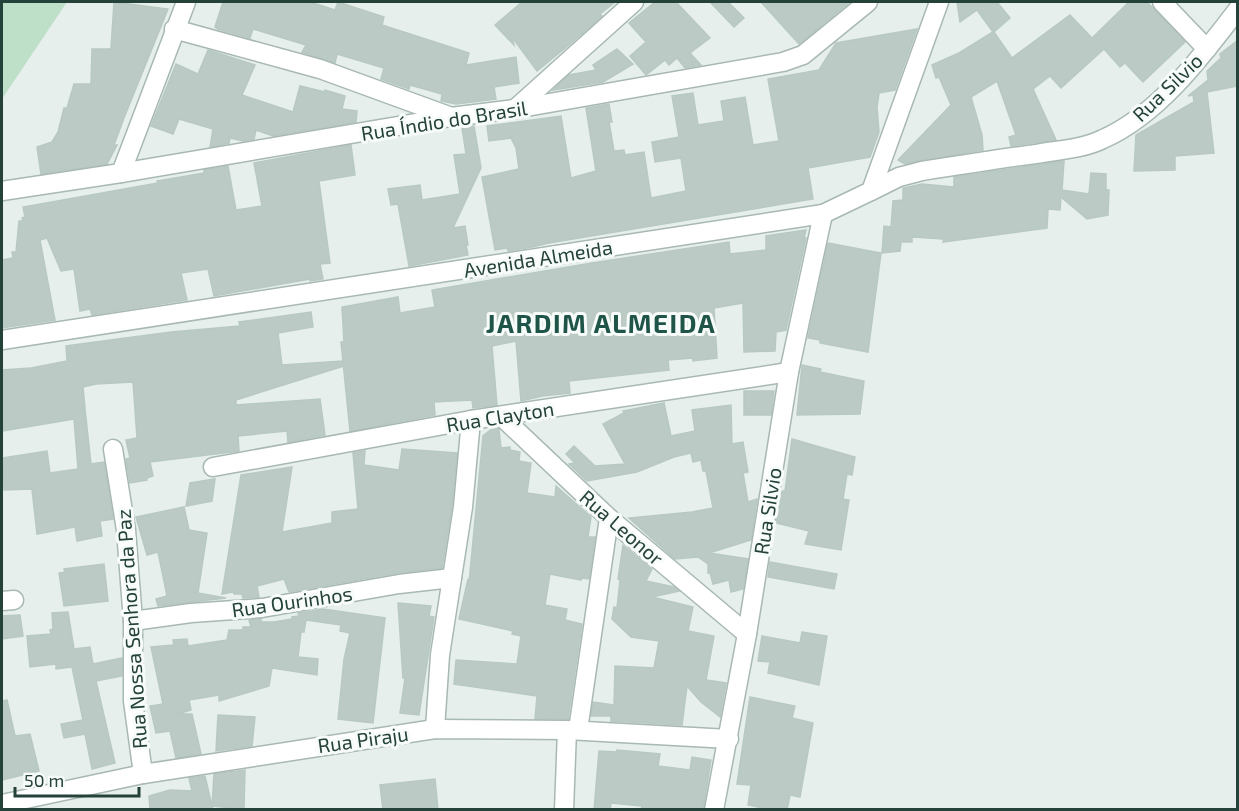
<svg xmlns="http://www.w3.org/2000/svg" width="1239" height="811" viewBox="0 0 1239 811" font-family="'Exo 2',sans-serif">
<rect width="100%" height="100%" fill="#e6efeb"/>
<polygon fill="#bfe0c8" points="2,2 67,2 2,99"/>
<g fill="#bbcac4" stroke="#b8c9c2" stroke-width="1.5">
<polygon points="114,2 168,9 124,118 114,145 117,145 107,164 41,174 37,147 52,142 58,132 64,108 67,108 74,84 91,84 92,49 111,49"/>
<polygon points="223,2 310,2 335,10 338,2 384,17 382,25 469,53 466,65 516,57 519,83 494,87 496,99 456,104 441,101 442,94 410,85 409,89 381,79 384,68 337,54 335,63 302,52 306,45 253,29 250,38 218,29 215,27"/>
<polygon points="522,2 615,2 600,14 602,16 569,45 537,71 512,37 514,45 495,25"/>
<polygon points="655,2 676,2 710,38 690,53 701,65 685,68 677,58 669,65 665,60 646,75 630,56 646,42 629,23"/>
<polygon points="710,2 728,2 744,18 734,27"/>
<polygon points="761,2 850,2 799,44"/>
<polygon points="957,2 997,2 1010,18 994,32 1012,58 1070,15 1092,38 1129,2 1147,2 1185,42 1143,82 1125,63 1120,67 1104,49 1061,88 1050,76 1033,89 1056,140 1011,146 1009,137 1016,135 997,81 971,97 982,135 983,150 905,164 898,160 951,105 939,77 936,78 932,65 959,53 993,32 977,10 960,22"/>
<polygon points="917,29 895,90 879,93 877,107 879,132 870,157 808,168 813,199 549,243 532,247 508,251 507,248 495,250 482,177 519,169 516,148 511,138 489,141 487,126 561,116 571,178 596,171 586,108 609,104 612,122 609,122 614,151 624,150 625,155 644,152 651,198 686,191 681,158 655,162 652,142 679,137 672,96 693,93 698,125 724,121 721,101 745,97 753,145 779,141 768,79 819,70 836,43"/>
<polygon points="1238,40 1238,86 1207,92 1214,153 1175,156 1175,170 1134,171 1136,135 1194,102 1193,95 1188,96 1208,80 1207,71 1221,58 1220,54"/>
<polygon points="617,49 633,64 603,82 553,90 569,75 596,70 593,65"/>
<polygon points="208,50 255,65 242,95 293,112 300,86 325,92 325,90 345,96 342,109 357,111 356,122 273,136 256,130 254,139 243,141 230,138 229,143 210,147 213,129 179,119 173,134 151,126 176,64 198,74"/>
<polygon points="474,126 481,168 453,228 465,226 468,245 466,245 468,255 409,266 398,204 391,205 388,189 420,185 422,200 460,194 454,155 466,154 462,128"/>
<polygon points="351,145 355,175 319,181 330,263 320,264 323,279 310,281 310,279 214,296 208,269 181,273 187,300 92,315 90,309 80,311 74,269 61,271 47,238 40,240 55,320 2,328 2,260 13,258 12,252 16,252 19,221 23,221 22,218 25,217 23,207 158,183 157,181 204,173 204,170 228,166 236,210 262,206 254,163"/>
<polygon points="1064,161 1062,190 1089,194 1091,173 1106,174 1106,190 1109,190 1108,215 1087,219 1061,197 1060,210 1048,209 1047,228 943,242 944,239 912,237 912,242 901,242 900,251 882,253 884,226 891,227 893,201 903,200 903,188 922,184 954,187 954,177"/>
<polygon points="806,230 804,238 806,238 786,330 776,332 775,351 744,352 743,303 714,308 717,358 693,361 693,358 668,360 669,370 569,381 570,393 542,396 521,401 516,341 492,346 497,405 473,408 472,400 434,402 435,415 350,431 341,342 344,342 342,307 398,297 400,313 435,307 432,290 592,263 729,242 730,254 766,250 766,236"/>
<polygon points="828,243 881,253 868,352 820,343 820,340 808,338"/>
<polygon points="311,312 313,327 278,333 282,365 343,361 344,366 236,400 236,405 320,399 325,435 288,442 287,431 238,436 239,451 150,462 153,476 147,478 147,480 130,483 126,459 130,458 126,440 137,438 133,382 96,384 83,387 85,408 79,408 85,409 91,464 104,462 113,519 100,521 102,536 77,541 75,527 37,534 32,489 4,490 3,458 47,451 50,473 78,469 74,419 2,431 2,370 31,368 67,361 66,346 171,332 240,326 239,322"/>
<polygon points="802,365 821,369 820,372 864,381 860,414 797,415"/>
<polygon points="744,391 774,391 771,415 744,415"/>
<polygon points="664,403 671,436 695,431 692,410 731,405 732,444 743,442 748,472 743,473 748,502 757,499 751,540 709,553 748,559 743,589 731,592 729,580 713,584 710,573 708,573 708,564 698,557 675,559 629,518 692,512 713,508 706,471 703,471 701,460 693,462 691,453 674,457 637,472 587,481 569,464 575,463 566,454 574,446 595,466 625,464 603,424 624,413 623,411"/>
<polygon points="497,427 499,430 501,448 510,447 510,450 520,452 519,461 531,463 527,493 555,497 556,486 591,517 588,537 595,537 589,579 581,578 581,580 550,574 545,605 567,609 565,620 582,624 568,719 535,719 537,696 454,684 456,660 517,664 521,636 512,634 513,631 459,619 468,579 469,583 483,436 493,428"/>
<polygon points="792,439 855,457 852,475 847,474 843,499 849,500 841,550 805,544 809,531 776,523 782,491 785,491"/>
<polygon points="402,449 457,453 452,506 442,568 397,573 289,592 284,579 257,586 259,597 243,598 242,594 234,594 233,592 222,594 241,475 292,467 282,532 332,523 332,512 358,509 353,453 365,451 364,465 399,470"/>
<polygon points="215,479 212,501 186,506 190,483"/>
<polygon points="184,507 189,530 207,533 198,593 226,598 158,606 156,599 167,596 158,552 147,555 136,517"/>
<polygon points="623,545 652,569 646,581 674,587 679,591 652,597 693,607 688,631 714,636 706,680 726,683 720,717 701,702 687,686 682,725 611,721 611,716 591,716 593,702 614,705 615,666 654,668 659,641 631,637 612,619 614,607 617,608 620,580 618,579"/>
<polygon points="770,562 837,574 834,589 768,577"/>
<polygon points="104,564 108,601 64,606 59,573 65,572 64,569"/>
<polygon points="398,603 431,606 429,616 434,617 419,715 400,713 405,678 403,678"/>
<polygon points="323,609 385,618 373,723 338,719 344,659 350,633 340,631 341,625 306,620 304,632 301,632 298,657 318,659 317,675 272,668 269,686 219,701 219,695 189,700 191,710 178,714 192,714 201,754 176,758 170,731 156,733 150,706 163,704 151,647 174,645 173,640 187,639 188,646 227,640 229,630 243,630 243,627 251,627 249,620 261,619 261,622 274,622 292,619 292,617 299,616 298,613"/>
<polygon points="68,612 74,649 90,647 93,664 122,658 122,676 96,681 115,763 92,769 85,734 64,738 61,724 83,720 72,667 56,669 56,664 30,667 27,636 51,634 50,630 53,629 52,613"/>
<polygon points="20,615 23,636 2,639 2,616"/>
<polygon points="802,632 827,636 819,685 768,673 770,662 758,661 762,636 800,643"/>
<polygon points="750,697 795,706 792,718 813,723 800,797 790,795 787,810 773,810 748,805 751,785 737,784"/>
<polygon points="7,700 15,736 30,734 39,771 2,780 2,701"/>
<polygon points="218,715 255,717 252,746 216,751"/>
<polygon points="617,750 660,754 658,766 690,770 692,757 711,760 703,810 641,810 642,806 611,803 610,810 594,810 599,751 617,752"/>
<polygon points="245,770 244,809 212,806 214,774"/>
<polygon points="205,776 213,810 150,810 149,796 170,790 192,791 189,778"/>
<polygon points="435,779 438,810 383,810 380,785"/>
</g>
<g fill="none" stroke-linecap="round" stroke-linejoin="round">
<defs>
<g id="minor">
<polyline points="1162,2 1207,49"/>
<polyline points="174,29 320,69 449,116"/>
<polyline points="515,109 634,2"/>
<polyline points="121,173 186,2"/>
<polyline points="2,191 121,173 451,117 515,109 783,62 803,55 868,2"/>
<path d="M871,191L899,177L922,171C960,165 998,159 1036,154C1058,150 1083,149 1103,139C1158,115 1202,56 1238,9"/>
<polyline points="2,340 823,214 871,191 939,2"/>
<polyline points="501,416 609,518 747,634"/>
<polyline points="113,449 126,530 133,621 133,701 143,774"/>
<polyline points="213,467 471,420 789,372"/>
<polyline points="2,601 14,600"/>
<polyline points="133,621 191,613 262,608 399,584 452,578"/>
<polyline points="435,729 440,655 463,507 471,420"/>
<polyline points="578,730 609,518"/>
<polyline points="2,804 143,774 435,729 567,730 729,739"/>
<polyline points="564,810 567,730"/>
<polyline points="714,810 747,634 789,372 823,214"/>
</g>
</defs>
<use href="#minor" stroke="#a8b8b2" stroke-width="21"/>
<use href="#minor" stroke="#fff" stroke-width="18"/>
</g>
<g text-anchor="middle" dominant-baseline="central" stroke-width="6" stroke-linejoin="round" paint-order="stroke">
<g font-size="20" fill="#24423a" stroke="#f7fbf9">
<text transform="translate(1167 87) rotate(-44)">Rua Silvio</text>
<text transform="translate(444 120) rotate(-9)">Rua Índio do Brasil</text>
<text transform="translate(538 258) rotate(-9)">Avenida Almeida</text>
<text transform="translate(500 416) rotate(-9)">Rua Clayton</text>
<text transform="translate(767 511) rotate(-81)">Rua Silvio</text>
<text transform="translate(622 527) rotate(41)">Rua Leonor</text>
<text transform="translate(292 601) rotate(-8)">Rua Ourinhos</text>
<text transform="translate(131 629) rotate(-94)">Rua Nossa Senhora da Paz</text>
<text transform="translate(363 739) rotate(-8)">Rua Piraju</text>
</g>
<g font-size="26" font-weight="bold" letter-spacing="1.5" fill="#1f5548" stroke="#f7fbf9">
<text x="601" y="322">JARDIM ALMEIDA</text>
</g>
</g>
<rect width="1239" height="811" fill="none" stroke="#24423a" stroke-width="6"/>
<path d="M15 787v9h124v-9" fill="none" stroke="#24423a" stroke-width="3"/>
<text x="24" y="787" font-size="18" fill="#24423a" stroke="#f7fbf9" stroke-width="4.5" paint-order="stroke">50 m</text>
</svg>
